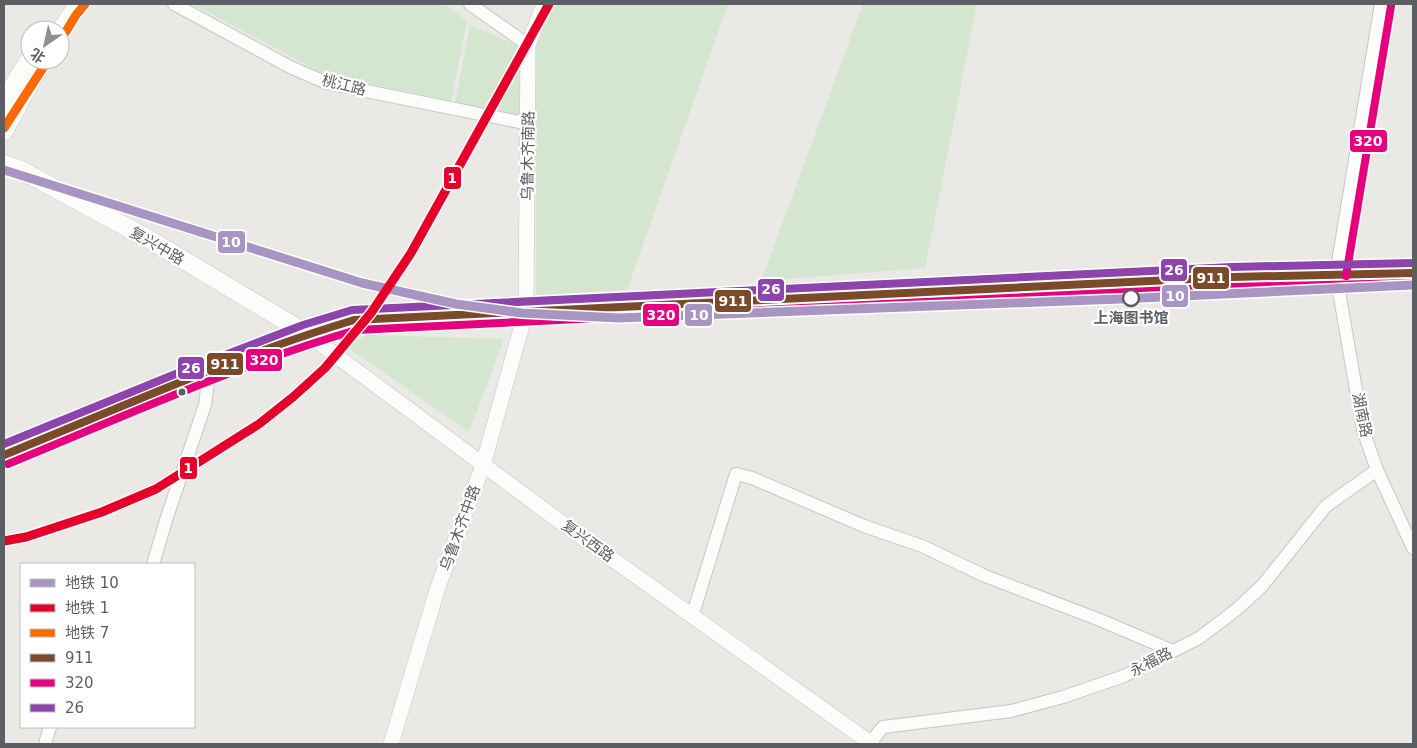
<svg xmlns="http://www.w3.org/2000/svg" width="1417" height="748" viewBox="0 0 1417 748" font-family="'DejaVu Sans','Noto Sans SC',sans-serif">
<rect width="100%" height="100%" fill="#eae9e5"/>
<g fill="#d5e6d0">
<polygon points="193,4 445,4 467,21 451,101 325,75"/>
<polygon points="553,4 728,4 627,290 536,295 536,48"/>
<polygon points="863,4 977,4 925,268 761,281"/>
<polygon points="470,25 519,46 522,115 455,103"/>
<polygon points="366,335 504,339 469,432 347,347"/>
</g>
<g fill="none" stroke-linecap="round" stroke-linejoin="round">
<defs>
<g id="minor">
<polyline points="174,4 290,67 327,83 529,124"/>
<polyline points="470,4 528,45"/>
<polyline points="1381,4 1336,274 1363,430 1377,470 1413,548"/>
<polyline points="153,564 167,517 205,405 209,373"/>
<polyline points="692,617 736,474 752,478 864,526 922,546 985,576 1100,620 1173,651"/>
<polyline points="45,744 50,727"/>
<polyline points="869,744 883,727 1011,711 1063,697 1124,676 1199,638 1236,610 1262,586 1326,506 1377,470"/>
</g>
<g id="tertiary">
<polyline points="307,334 566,526 872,744"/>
<polyline points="391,744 438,587 483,465 526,311 528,45 544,4"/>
</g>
<g id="secondary">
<polyline points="60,31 79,4"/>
<polyline points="4,101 30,58"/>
<polyline points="4,131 43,60"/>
<polyline points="4,164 21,170 152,241 307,334"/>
<polyline points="4,455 177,384 307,334 354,320 1232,277 1413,273"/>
</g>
</defs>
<use href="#minor" stroke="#c6c6c6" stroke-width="14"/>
<use href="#tertiary" stroke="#c6c6c6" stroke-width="16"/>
<use href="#secondary" stroke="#c7c7c7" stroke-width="19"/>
<use href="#minor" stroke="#fcfcfb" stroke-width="12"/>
<use href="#tertiary" stroke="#fcfcfb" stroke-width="15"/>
<use href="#secondary" stroke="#fcfcfb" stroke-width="18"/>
<defs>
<path id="bus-1" d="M4,455C119,408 234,356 354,320L1232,277L1413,273"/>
<g id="bus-2">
<polyline points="1346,276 1391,6"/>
<path d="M8,464C122,417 237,365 356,330L1232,287L1413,283"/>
</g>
<polyline id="bus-3" points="4,444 173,375 303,325 352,310 1232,267 1413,263"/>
</defs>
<use href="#bus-1" stroke="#fff" stroke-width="11"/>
<use href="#bus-2" stroke="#fff" stroke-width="11"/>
<use href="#bus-3" stroke="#fff" stroke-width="11"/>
<use href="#bus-1" stroke="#7a4b2a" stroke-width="8"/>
<use href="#bus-2" stroke="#e5007d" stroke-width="8"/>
<use href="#bus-3" stroke="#8e44ad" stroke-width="8"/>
<defs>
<polyline id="metro-1" points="4,170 362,283 456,304 522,313 619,318 1120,299 1413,285"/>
<polyline id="metro-2" points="4,541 26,537 102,512 156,489 259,424 293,397 325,368 371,313 411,253 549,4"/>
<g id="metro-3">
<polyline points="60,41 76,15 85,4"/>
<polyline points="4,128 48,60"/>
</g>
</defs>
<use href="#metro-1" stroke="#fff" stroke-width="12"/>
<use href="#metro-2" stroke="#fff" stroke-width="12"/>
<use href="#metro-3" stroke="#fff" stroke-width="12"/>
<use href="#metro-1" stroke="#a895c2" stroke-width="9"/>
<use href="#metro-2" stroke="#e4002b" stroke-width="9"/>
<use href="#metro-3" stroke="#ff6900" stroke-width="9"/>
</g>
<circle fill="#fff" stroke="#5b5f63" stroke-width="2.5" cx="1131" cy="298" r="8"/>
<circle fill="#5b5f63" stroke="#fff" stroke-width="2" cx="182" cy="392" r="4.5"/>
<g text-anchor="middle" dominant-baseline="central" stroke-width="4.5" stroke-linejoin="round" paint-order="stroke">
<g font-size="15" fill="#5b5f63" stroke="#fff">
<text transform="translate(344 85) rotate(14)">桃江路</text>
<text transform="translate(528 156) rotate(-89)">乌鲁木齐南路</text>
<text transform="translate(157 246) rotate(30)">复兴中路</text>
<text transform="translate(1362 415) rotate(78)">湖南路</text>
<text transform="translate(460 528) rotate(-70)">乌鲁木齐中路</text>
<text transform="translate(588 541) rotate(36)">复兴西路</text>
<text transform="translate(1151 662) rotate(-27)">永福路</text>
</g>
<g font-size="15" font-weight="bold" fill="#5b5f63" stroke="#fff">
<text x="1131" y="318">上海图书馆</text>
</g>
</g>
<g stroke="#fff" stroke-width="2">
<rect x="1349" y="129" width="39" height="24" rx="5" fill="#e5007d"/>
<rect x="443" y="166" width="19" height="24" rx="5" fill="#e4002b"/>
<rect x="217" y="230" width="29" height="24" rx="5" fill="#a895c2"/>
<rect x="1160" y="258" width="28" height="24" rx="5" fill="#8e44ad"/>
<rect x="1192" y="266" width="38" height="24" rx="5" fill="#7a4b2a"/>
<rect x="757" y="278" width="28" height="24" rx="5" fill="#8e44ad"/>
<rect x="1161" y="284" width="28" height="24" rx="5" fill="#a895c2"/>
<rect x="714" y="289" width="38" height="24" rx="5" fill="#7a4b2a"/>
<rect x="684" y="303" width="29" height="24" rx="5" fill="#a895c2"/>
<rect x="642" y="303" width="38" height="24" rx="5" fill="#e5007d"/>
<rect x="245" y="348" width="38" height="24" rx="5" fill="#e5007d"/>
<rect x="206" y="352" width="38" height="24" rx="5" fill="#7a4b2a"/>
<rect x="177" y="356" width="28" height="24" rx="5" fill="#8e44ad"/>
<rect x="179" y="456" width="19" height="24" rx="5" fill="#e4002b"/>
</g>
<g font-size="14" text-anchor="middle" font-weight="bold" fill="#fff">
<text x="1368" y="146">320</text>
<text x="452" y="183">1</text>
<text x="231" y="247">10</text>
<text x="1174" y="275">26</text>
<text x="1211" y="283">911</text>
<text x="771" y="294">26</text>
<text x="1175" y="301">10</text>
<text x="733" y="306">911</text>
<text x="699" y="320">10</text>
<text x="661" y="320">320</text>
<text x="264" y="365">320</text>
<text x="225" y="369">911</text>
<text x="191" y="373">26</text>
<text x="188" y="473">1</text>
</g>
<rect width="1417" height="748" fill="none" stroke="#5b5f63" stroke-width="10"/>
<rect x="20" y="563" width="175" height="165" fill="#ffffff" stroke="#bdbfc1"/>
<rect x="30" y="579" width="25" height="8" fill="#a895c2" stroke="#bdbfc1"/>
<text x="65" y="588" font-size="15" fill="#5b5f63">地铁 10</text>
<rect x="30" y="604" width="25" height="8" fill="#e4002b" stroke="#bdbfc1"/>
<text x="65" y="613" font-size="15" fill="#5b5f63">地铁 1</text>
<rect x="30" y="629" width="25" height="8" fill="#ff6900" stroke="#bdbfc1"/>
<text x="65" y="638" font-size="15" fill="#5b5f63">地铁 7</text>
<rect x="30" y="654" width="25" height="8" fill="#7a4b2a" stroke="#bdbfc1"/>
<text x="65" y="663" font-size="15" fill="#5b5f63">911</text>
<rect x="30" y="679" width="25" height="8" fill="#e5007d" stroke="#bdbfc1"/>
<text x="65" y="688" font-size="15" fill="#5b5f63">320</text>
<rect x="30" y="704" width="25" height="8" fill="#8e44ad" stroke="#bdbfc1"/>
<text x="65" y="713" font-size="15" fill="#5b5f63">26</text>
<g transform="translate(45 45) rotate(214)"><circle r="24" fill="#ffffff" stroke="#bdbfc1"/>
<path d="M0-4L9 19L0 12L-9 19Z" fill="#8d8f90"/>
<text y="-8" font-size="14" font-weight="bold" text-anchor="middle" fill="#5b5f63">北</text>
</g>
</svg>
